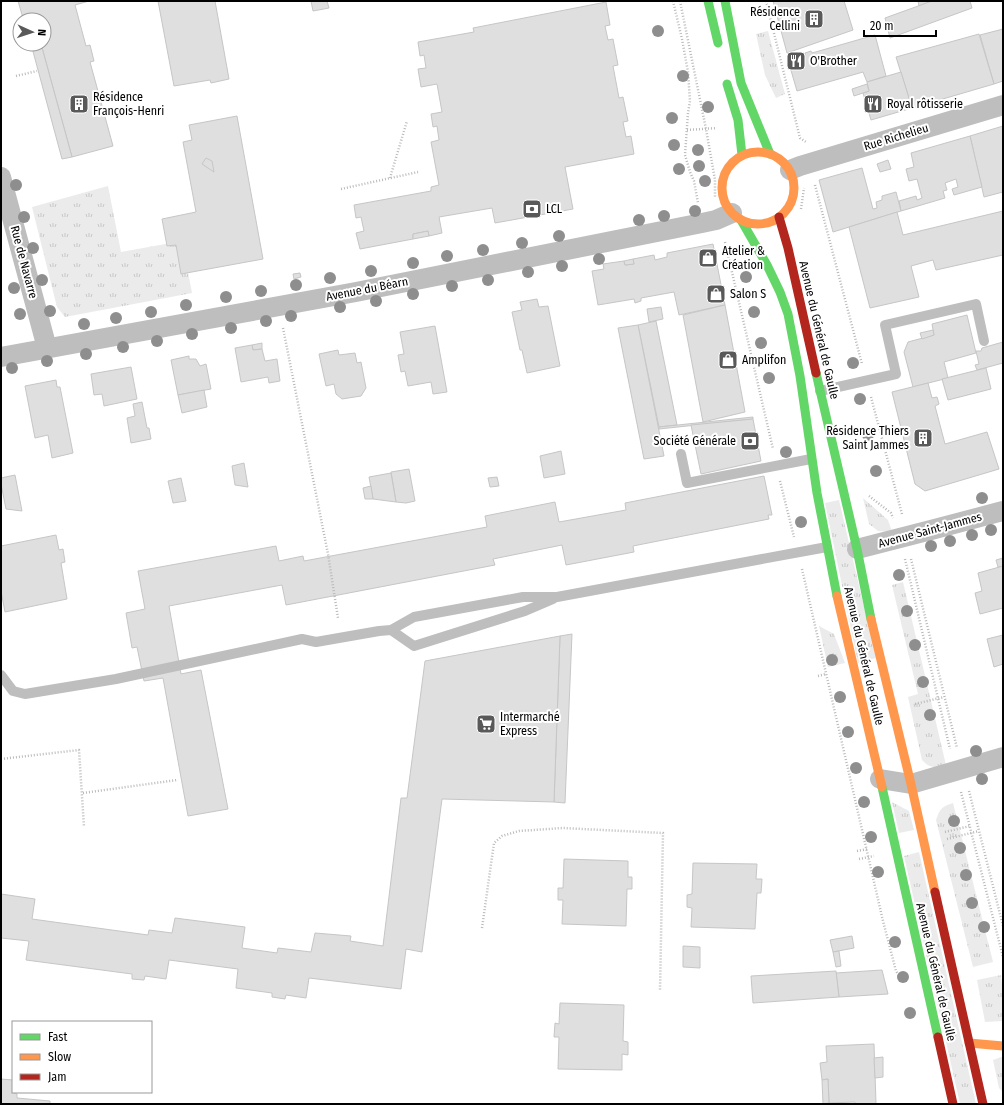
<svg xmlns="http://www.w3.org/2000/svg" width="1004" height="1105" viewBox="0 0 1004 1105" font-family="'Fira Sans Condensed',sans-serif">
<defs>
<pattern id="grass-tufts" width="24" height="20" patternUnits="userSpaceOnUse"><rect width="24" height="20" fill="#ebebeb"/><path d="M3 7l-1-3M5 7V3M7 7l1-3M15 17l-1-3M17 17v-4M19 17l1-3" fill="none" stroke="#c8c8c8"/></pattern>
</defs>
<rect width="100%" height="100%" fill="#fff"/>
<g fill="url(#grass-tufts)">
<polygon points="768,31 785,94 776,98 765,75 756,34"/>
<polygon points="108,186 121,252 182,241 192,293 65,317 57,307 32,207"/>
<polygon points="863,498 888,520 892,532 878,531 869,524"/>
<polygon points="839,500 876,658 858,663 825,503"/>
<path d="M903,582L946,765C934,768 931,769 922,760L908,697L918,694L892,585Z"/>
<polygon points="819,626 834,634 845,663 828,667"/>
<polygon points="892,802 909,811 914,830 899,833"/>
<path d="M953,803L993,962L973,967L936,820C940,809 941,807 953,803Z"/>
<polygon points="919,852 976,1104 960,1104 904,856"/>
<polygon points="1001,975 1003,993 1003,1021 985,1022 977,980"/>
<polygon points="1001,1057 1003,1057 1003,1092 999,1088 993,1060"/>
</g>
<g fill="#dfdfdf" stroke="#c6c6c6">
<polygon points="18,1 89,1 75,5 86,46 90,45 94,61 90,62 113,146 72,157 41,44 44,44 44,20 35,20 34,16 23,18"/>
<polygon points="158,1 215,1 229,79 211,83 210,80 174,86"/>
<polygon points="311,1 327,1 329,8 313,11"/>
<polygon points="773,1 844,1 853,30 787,53"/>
<polygon points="918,1 932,1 919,6"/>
<polygon points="932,1 970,1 972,8 890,38 885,18"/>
<polygon points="606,2 610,25 605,26 608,40 613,39 618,65 613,66 619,98 623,97 628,121 623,122 626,137 631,136 634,154 565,167 573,209 495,223 492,208 439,217 442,233 429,236 428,231 413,234 413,239 360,249 356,233 364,231 361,217 356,218 354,205 431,191 431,187 439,185 431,142 439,140 437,126 433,127 431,114 442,112 437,84 421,87 418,69 426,68 424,55 420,56 418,42 474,32 473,28"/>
<polygon points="34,16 35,20 24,20 24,18"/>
<polygon points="1003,29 1003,81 994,84 980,35"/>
<polygon points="979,34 994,84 912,108 896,57"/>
<polygon points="875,35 886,76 867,82 863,72 797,91 788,60 802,56 805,55 805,53 811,51 812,53"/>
<polygon points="31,44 41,44 72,157 62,159"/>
<polygon points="901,72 912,108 871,120 863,93 869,91 867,82"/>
<polygon points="867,84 869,91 854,96 852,89"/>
<polygon points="237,116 263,259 181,274 176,245 167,246 162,219 196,212 183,142 192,140 189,125"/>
<polygon points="1003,126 1003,192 984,197 970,136"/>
<polygon points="970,136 982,187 954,195 952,189 958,187 956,179 945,183 947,190 943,191 945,198 901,211 899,201 916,196 917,200 922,198 917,179 909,181 906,169 914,167 911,153"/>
<polygon points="206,158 212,161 214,172 202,164"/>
<polygon points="888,160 891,169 880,172 877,164"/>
<polygon points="862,168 873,209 877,208 876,202 882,200 882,196 896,192 901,211 833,232 819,180"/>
<polygon points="1003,211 1003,255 936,270 933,260 911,266 919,297 870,308 849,227 897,212 903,235"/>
<polygon points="428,231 429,236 413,239 413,234"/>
<polygon points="713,244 725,305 679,315 674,292 641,298 641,301 635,303 634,299 598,305 592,271 604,269 603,264 624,261 625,265 634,264 633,259 654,255 655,260 667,257 667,253"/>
<polygon points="633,259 634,264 625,265 624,261"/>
<polygon points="300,273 301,277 294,279 293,274"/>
<polygon points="537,299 539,307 548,306 560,366 527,373 522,350 520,350 512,312 522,310 520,302"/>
<polygon points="725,305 745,412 703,422 683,315"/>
<polygon points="661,307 663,319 649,322 647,309"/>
<polygon points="967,315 976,353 944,362 948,378 913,387 904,352 908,342 934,335 932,324"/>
<polygon points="656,321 677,425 659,427 638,325"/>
<polygon points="638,325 664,456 644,459 618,328"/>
<polygon points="435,326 447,392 433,394 431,382 408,386 405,371 401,372 398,355 404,354 400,332"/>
<polygon points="933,330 934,335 922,339 920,333"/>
<polygon points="1003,342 1003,363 977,370 975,365 979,364 976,351 981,351 982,348"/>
<polygon points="262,343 262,349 253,350 252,345"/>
<polygon points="252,345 253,350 262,349 265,361 277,359 280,381 269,383 268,377 241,382 235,348"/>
<polygon points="338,350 339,355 355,353 357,363 361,362 366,388 361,396 342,399 336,394 334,384 326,386 319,354"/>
<polygon points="189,356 189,359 196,359 200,366 206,364 211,389 178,395 171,360"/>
<polygon points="131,367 137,399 104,406 102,394 94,395 91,374"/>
<polygon points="986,368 991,389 948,400 942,379"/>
<polygon points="56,380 57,387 60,387 73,453 52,458 48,435 35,438 25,386"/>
<polygon points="928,383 932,398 937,397 939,404 935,406 945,444 987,432 999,469 925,491 915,484 892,392"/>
<polygon points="204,390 207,407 182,413 178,395"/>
<polygon points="142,402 147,428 149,428 151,439 131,443 127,418 135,416 133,404"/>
<polygon points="753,417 753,419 659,429 659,427"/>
<polygon points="753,419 761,461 701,474 691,425"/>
<polygon points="561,451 565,474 544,478 540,456"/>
<polygon points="244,463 248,487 235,485 232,466"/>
<polygon points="409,469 415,501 406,503 396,502 391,472"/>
<polygon points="391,473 396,502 373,499 369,477"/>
<polygon points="15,475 22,511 6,509 1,484 1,478"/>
<polygon points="764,476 772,515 768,515 769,519 633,546 634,552 566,565 562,545 493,559 495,565 286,605 282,585 169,606 181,674 201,670 228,809 188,816 163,678 144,681 137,647 132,648 126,613 145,609 138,571 276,546 279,561 303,556 304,561 487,527 485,516 555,502 559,522 626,510 625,503"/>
<polygon points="497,477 499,486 490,487 488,478"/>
<polygon points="181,478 186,501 173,503 168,481"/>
<polygon points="371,486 373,499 365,499 363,488"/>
<polygon points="56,535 59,550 63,549 65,562 61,563 67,599 5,612 1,591 1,546"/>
<polygon points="1003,558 1003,566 998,567 996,560"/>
<polygon points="1003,566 1003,608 980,614 975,593 982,591 978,573"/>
<polygon points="572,634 565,803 554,802 560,636"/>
<polygon points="1003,635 1003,664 994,667 987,639"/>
<polygon points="560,636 554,802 442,799 422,952 406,949 401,989 309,978 306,998 286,995 285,999 272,997 272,993 236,988 238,969 169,960 166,979 145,976 144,980 132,979 132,974 26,960 29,941 1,938 1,894 35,899 32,919 148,935 149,930 172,933 175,918 245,927 242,948 277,953 278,948 311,952 315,933 351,936 350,941 383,946 401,798 407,798 425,661"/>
<polygon points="564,859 628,861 628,877 632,877 632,889 627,889 626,926 562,924 563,900 558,900 558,888 563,888"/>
<polygon points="693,863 757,864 756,879 762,879 761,893 757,893 755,929 691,927 692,908 687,907 687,895 692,894"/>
<polygon points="852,936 854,948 833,952 830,940"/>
<polygon points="683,946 700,947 700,968 683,967"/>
<polygon points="839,951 841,966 836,967 833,952"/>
<polygon points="882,970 888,994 839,997 836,973"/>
<polygon points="836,971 839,997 753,1003 751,976"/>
<polygon points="560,1003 624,1005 623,1041 628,1042 628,1055 622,1054 622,1070 558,1069 559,1037 554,1037 555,1023 559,1024"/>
<polygon points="874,1044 876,1104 855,1104 855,1102 829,1103 828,1079 822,1080 820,1063 827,1062 826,1046"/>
<polygon points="883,1057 883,1077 875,1078 874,1058"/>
<polygon points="1,1079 13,1080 13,1092 17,1094 17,1098 50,1101 50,1104 1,1104"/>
<polygon points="828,1079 829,1103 823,1104 822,1080"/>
</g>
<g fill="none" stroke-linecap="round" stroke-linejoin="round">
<g stroke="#b9b9b9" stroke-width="2.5" stroke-dasharray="1 2" stroke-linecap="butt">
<polyline points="673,1 682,39 688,72 690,101 688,113 685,155 690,172 694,181 698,203"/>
<polyline points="680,1 706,129 715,180 715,197"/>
<polyline points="766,1 800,138 806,142"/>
<polyline points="16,76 37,71"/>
<polyline points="687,130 717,128"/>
<polyline points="390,178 407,121"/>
<polyline points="815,185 862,364"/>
<polyline points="341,189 418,172"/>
<polyline points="801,209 804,188"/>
<polyline points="725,242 773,449"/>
<polyline points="283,328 328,554 338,618"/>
<polyline points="871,397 902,514"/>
<polyline points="780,481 794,537"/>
<polyline points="869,496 891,513 893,518"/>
<polyline points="905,559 950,749"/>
<polyline points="911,559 957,748"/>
<polyline points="802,569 883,921 896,971 899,976"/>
<polyline points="818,676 826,674"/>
<polyline points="915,704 944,697"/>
<polyline points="1,759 79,750 84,827"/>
<polyline points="969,791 1003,926"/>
<polyline points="961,792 1003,957"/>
<polyline points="83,793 177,780"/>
<polyline points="945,832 970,826"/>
<polyline points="947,839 979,831"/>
<polyline points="857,851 868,849"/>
<polyline points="859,859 874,856"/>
<polyline points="482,928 494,843 502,836 519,831 563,828 663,833 660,990"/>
</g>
<g stroke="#bebebe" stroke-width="10">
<polyline points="820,391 896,374 885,325 976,304 984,341"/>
<polyline points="681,454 687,483 811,459"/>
<polyline points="391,630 414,646 525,611 553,599"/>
<polyline points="1,675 13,691 25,694 116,679 302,639 316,642 379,631 391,630 414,617 523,597 557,597 827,547"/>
</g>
<g stroke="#bebebe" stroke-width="20">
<polyline points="790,170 800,166 1003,105"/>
<polyline points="1,177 47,348"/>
<polyline points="1,357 356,292 702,223 716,220 732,213"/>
<polyline points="857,549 931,530 1003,511"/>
<polyline points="880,779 911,784 1003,757"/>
</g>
<g stroke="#63d668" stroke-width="9">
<polyline points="708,1 718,43"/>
<polyline points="725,1 741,83 770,154"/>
<polyline points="727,84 738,120 742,155"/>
<polyline points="741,220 767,265 780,292 788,314 800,376 817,493 837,596"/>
<polyline points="816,373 857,549 871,619"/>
<polyline points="882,787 938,1037"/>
</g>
<g stroke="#ff974d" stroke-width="9">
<circle cx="758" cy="188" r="36"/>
<polyline points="837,596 882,787"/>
<polyline points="871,619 911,784 935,892"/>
<polyline points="969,1043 1003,1046"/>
</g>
<g stroke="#b3261e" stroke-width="9">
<polyline points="779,217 788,248 816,373"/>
<polyline points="935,892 983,1104"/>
<polyline points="938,1037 953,1104"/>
</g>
</g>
<g fill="#8e8e8e">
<circle cx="658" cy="31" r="6"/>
<circle cx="683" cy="76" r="6"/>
<circle cx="708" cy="107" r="6"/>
<circle cx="672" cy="118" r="6"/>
<circle cx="674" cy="145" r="6"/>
<circle cx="698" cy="150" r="6"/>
<circle cx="699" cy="166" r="6"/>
<circle cx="679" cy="169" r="6"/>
<circle cx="705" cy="181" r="6"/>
<circle cx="16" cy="185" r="6"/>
<circle cx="695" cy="211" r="6"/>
<circle cx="664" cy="216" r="6"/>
<circle cx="24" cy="217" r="6"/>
<circle cx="639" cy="220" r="6"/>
<circle cx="559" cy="236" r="6"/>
<circle cx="522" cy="243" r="6"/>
<circle cx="33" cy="248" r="6"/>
<circle cx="483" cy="250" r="6"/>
<circle cx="447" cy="256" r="6"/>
<circle cx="599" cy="259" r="6"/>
<circle cx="413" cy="263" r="6"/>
<circle cx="562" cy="266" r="6"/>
<circle cx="371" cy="271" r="6"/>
<circle cx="528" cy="272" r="6"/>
<circle cx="746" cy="277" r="6"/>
<circle cx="330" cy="278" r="6"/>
<circle cx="42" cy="280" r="6"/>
<circle cx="488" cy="280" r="6"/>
<circle cx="296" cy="285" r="6"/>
<circle cx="452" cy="286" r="6"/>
<circle cx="14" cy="288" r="6"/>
<circle cx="261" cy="291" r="6"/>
<circle cx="413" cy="294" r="6"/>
<circle cx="226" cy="297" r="6"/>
<circle cx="376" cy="301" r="6"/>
<circle cx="186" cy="305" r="6"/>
<circle cx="340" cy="307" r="6"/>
<circle cx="50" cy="311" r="6"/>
<circle cx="151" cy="312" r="6"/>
<circle cx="754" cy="312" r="6"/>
<circle cx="20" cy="314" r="6"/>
<circle cx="291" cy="316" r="6"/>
<circle cx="116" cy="318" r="6"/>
<circle cx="266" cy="321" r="6"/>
<circle cx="84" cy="324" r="6"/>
<circle cx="231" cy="328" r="6"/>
<circle cx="192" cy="334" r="6"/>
<circle cx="157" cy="341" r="6"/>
<circle cx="761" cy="343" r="6"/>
<circle cx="123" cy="347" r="6"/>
<circle cx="86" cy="354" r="6"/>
<circle cx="47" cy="361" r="6"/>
<circle cx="853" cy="363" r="6"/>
<circle cx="12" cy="368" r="6"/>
<circle cx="769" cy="378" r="6"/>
<circle cx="860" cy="399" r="6"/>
<circle cx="868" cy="435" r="6"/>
<circle cx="786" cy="452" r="6"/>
<circle cx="876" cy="471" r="6"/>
<circle cx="982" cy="498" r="6"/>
<circle cx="801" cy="522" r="6"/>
<circle cx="991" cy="530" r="6"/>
<circle cx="972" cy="535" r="6"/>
<circle cx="950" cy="541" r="6"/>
<circle cx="931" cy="546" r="6"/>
<circle cx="899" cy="575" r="6"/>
<circle cx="907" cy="611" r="6"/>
<circle cx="915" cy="645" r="6"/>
<circle cx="832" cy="660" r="6"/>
<circle cx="923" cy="682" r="6"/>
<circle cx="840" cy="697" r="6"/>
<circle cx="930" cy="715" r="6"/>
<circle cx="848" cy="732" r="6"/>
<circle cx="976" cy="751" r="6"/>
<circle cx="856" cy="768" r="6"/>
<circle cx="982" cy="779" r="6"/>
<circle cx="864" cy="802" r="6"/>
<circle cx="954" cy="821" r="6"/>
<circle cx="871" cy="837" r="6"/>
<circle cx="960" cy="848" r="6"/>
<circle cx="878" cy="872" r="6"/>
<circle cx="966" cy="875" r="6"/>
<circle cx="972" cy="903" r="6"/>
<circle cx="984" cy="927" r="6"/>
<circle cx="895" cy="942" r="6"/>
<circle cx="903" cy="977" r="6"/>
<circle cx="910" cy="1013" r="6"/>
</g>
<defs>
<symbol id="building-square" viewBox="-11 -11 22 22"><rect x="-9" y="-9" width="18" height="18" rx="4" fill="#595959" stroke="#fff"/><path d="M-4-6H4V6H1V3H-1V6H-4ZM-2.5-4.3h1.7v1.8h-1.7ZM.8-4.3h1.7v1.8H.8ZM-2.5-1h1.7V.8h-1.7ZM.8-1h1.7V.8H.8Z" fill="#fff"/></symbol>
<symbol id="restaurant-square" viewBox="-11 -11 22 22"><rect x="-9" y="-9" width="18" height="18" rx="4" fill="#595959" stroke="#fff"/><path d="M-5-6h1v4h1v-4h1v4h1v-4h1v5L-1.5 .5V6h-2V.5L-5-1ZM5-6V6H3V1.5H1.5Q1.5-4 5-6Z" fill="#fff"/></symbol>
<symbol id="bank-square" viewBox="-11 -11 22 22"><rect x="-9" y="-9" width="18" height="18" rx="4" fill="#595959" stroke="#fff"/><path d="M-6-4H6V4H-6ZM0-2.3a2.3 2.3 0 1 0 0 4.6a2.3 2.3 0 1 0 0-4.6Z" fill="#fff"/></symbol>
<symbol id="shop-square" viewBox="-11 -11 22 22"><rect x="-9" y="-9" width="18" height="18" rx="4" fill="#595959" stroke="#fff"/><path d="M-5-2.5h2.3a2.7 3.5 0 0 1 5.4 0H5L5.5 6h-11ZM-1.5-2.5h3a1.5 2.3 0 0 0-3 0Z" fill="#fff"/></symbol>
<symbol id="supermarket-square" viewBox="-11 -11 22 22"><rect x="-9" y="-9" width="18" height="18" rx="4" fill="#595959" stroke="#fff"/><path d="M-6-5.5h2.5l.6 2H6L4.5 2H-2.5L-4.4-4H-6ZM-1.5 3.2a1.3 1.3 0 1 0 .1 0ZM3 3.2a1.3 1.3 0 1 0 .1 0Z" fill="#fff"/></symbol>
</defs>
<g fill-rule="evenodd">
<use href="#building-square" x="803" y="8" width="22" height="22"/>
<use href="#restaurant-square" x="785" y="50" width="22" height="22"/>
<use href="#building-square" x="68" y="93" width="22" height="22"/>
<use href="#restaurant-square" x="862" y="93" width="22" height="22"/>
<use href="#bank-square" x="521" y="198" width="22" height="22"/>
<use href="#shop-square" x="697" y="247" width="22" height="22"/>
<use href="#shop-square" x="705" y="283" width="22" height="22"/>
<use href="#shop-square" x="717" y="349" width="22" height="22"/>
<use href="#building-square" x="912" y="427" width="22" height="22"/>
<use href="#bank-square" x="739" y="430" width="22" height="22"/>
<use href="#supermarket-square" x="475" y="713" width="22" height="22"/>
</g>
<g text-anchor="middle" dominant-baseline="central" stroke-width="4" stroke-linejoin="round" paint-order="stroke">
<g font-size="12" fill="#000" stroke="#fff" text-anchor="start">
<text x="800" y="12" text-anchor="end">Résidence<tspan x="800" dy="14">Cellini</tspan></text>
<text x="810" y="61">O'Brother</text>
<text x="93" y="97">Résidence<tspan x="93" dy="14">François-Henri</tspan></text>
<text x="887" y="104">Royal rôtisserie</text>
<text x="546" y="209">LCL</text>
<text x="722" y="251">Atelier &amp;<tspan x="722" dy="14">Création</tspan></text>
<text x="730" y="294">Salon S</text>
<text x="742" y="360">Amplifon</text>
<text x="909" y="431" text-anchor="end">Résidence Thiers<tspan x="909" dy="14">Saint Jammes</tspan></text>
<text x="736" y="441" text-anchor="end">Société Générale</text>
<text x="500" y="717">Intermarché<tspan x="500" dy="14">Express</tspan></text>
</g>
<g font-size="12" fill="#000" stroke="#fff">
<text transform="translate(896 137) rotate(-17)">Rue Richelieu</text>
<text transform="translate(24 262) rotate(75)">Rue de Navarre</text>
<text transform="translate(367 289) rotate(-11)">Avenue du Béarn</text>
<text transform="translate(819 330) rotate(77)">Avenue du Général de Gaulle</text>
<text transform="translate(930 530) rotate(-15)">Avenue Saint-Jammes</text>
<text transform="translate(864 656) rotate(77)">Avenue du Général de Gaulle</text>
<text transform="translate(936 972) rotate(77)">Avenue du Général de Gaulle</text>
</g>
</g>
<rect width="1004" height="1105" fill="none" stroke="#000000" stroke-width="4"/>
<rect x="12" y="1021" width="140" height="72" fill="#ffffff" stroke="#999999"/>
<rect x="20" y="1034" width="20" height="6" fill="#63d668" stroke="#999999"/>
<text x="48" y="1041" font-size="12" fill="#000000">Fast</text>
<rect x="20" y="1054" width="20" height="6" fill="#ff974d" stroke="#999999"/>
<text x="48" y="1061" font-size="12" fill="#000000">Slow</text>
<rect x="20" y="1074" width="20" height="6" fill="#b3261e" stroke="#999999"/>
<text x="48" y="1081" font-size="12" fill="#000000">Jam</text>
<g transform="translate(32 32) rotate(93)"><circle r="19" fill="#ffffff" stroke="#999999"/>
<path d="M0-3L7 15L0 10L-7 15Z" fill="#595959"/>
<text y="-6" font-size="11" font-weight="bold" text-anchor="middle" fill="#000000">N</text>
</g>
<path d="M864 30v6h72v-6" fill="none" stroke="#000000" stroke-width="2"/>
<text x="870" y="30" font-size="12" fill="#000000" stroke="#ffffff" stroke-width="3" paint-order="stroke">20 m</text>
</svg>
